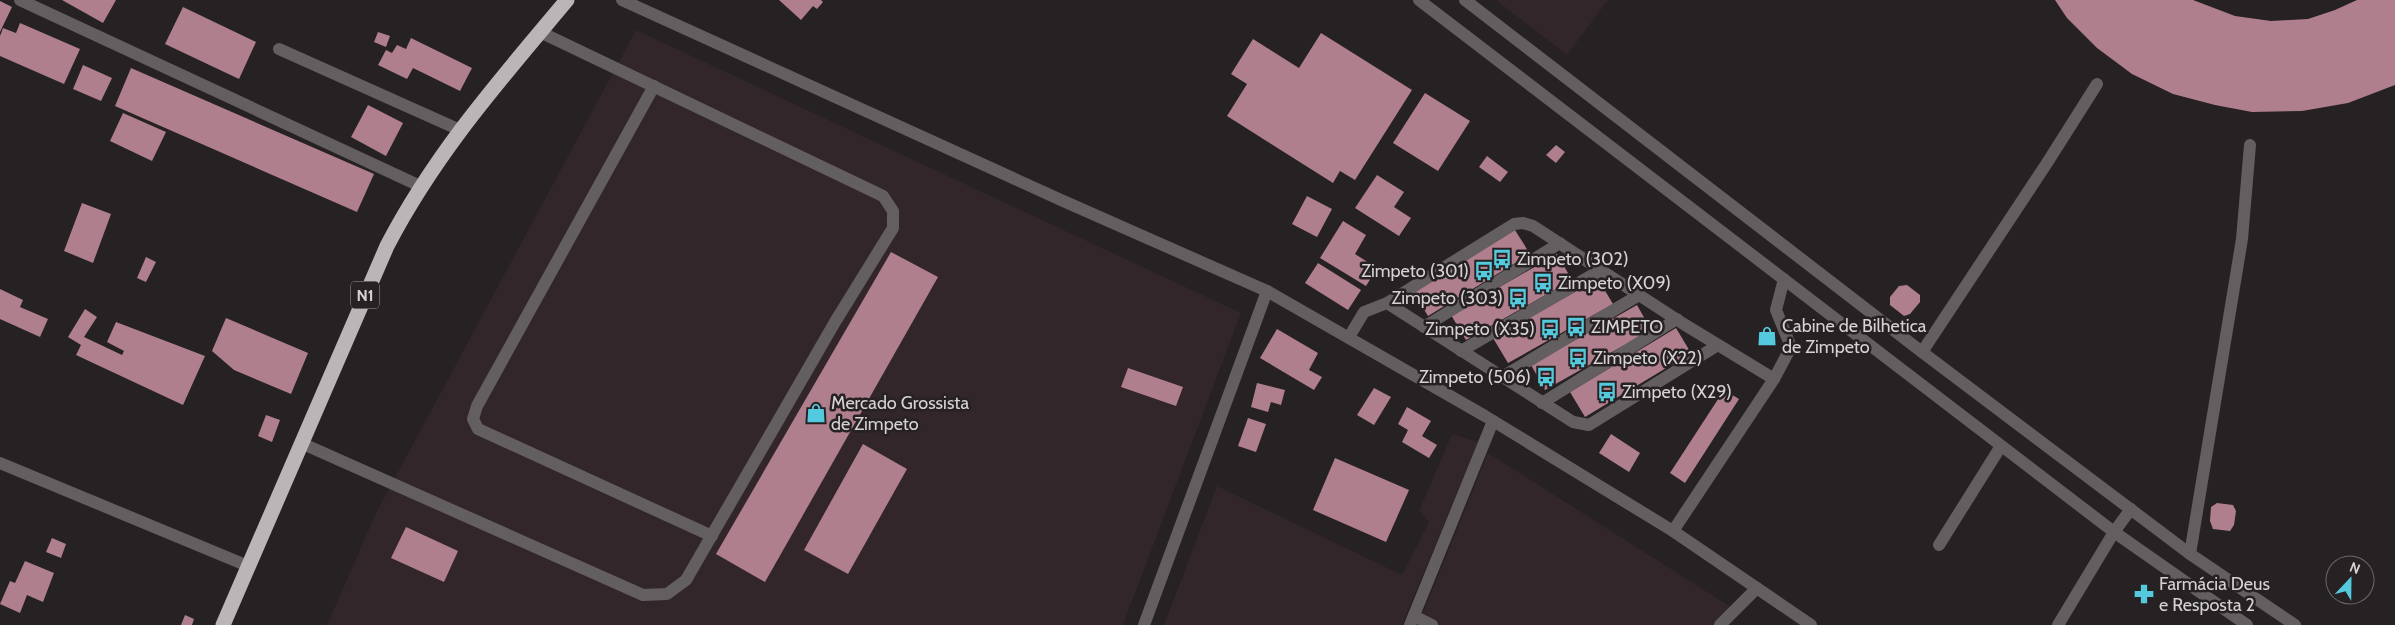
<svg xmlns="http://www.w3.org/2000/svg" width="2395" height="625" viewBox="0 0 2395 625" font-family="Cabin,sans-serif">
<rect width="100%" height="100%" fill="#262122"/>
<g fill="#32262a">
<polygon points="1496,0 1608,0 1567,55"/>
<polygon points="636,30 1241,313 1123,625 327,625 376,513"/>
<polygon points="1452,434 1478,442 1402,625 1164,625 1217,486 1402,575 1429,522 1419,511"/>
<polygon points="1488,453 1731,607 1714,622 1714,625 1418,625"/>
</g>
<g fill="#b07f8d">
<polygon points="62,0 116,0 103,23"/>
<polygon points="779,0 821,0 823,2 817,9 813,6 801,20"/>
<polygon points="2055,0 2193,0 2235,16 2271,21 2308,19 2335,10 2357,0 2395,0 2395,85 2348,103 2302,111 2252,112 2215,105 2173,94 2132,74 2097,48 2067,18"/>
<polygon points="0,1 12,7 0,32"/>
<polygon points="183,7 256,42 239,79 165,44"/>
<polygon points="20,23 80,49 64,84 0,56 0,36 3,28 16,33"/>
<polygon points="378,32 390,36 386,47 374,42"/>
<polygon points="1321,33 1412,90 1355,180 1340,171 1333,183 1227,116 1247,84 1231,74 1253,39 1299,68"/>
<polygon points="411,38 472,68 460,91 413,68 407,79 378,65 386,50 392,53 397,45 406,49"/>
<polygon points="83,65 112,78 101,101 73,89"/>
<polygon points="131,68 374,174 357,212 115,106"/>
<polygon points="1425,93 1470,121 1438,171 1393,143"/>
<polygon points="368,105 403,123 386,156 351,137"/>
<polygon points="123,113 166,132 152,161 110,141"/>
<polygon points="1556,145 1565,152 1556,163 1546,155"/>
<polygon points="1487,156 1508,172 1500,182 1479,167"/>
<polygon points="1377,175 1404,192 1394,207 1411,218 1399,236 1355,208"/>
<polygon points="1307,196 1332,209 1317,237 1292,224"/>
<polygon points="82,203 111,214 93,263 64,251"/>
<polygon points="1343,221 1366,235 1355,254 1377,268 1366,286 1320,258"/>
<polygon points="1515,230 1530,254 1428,316 1413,291"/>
<polygon points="891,252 938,277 765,582 716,554"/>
<polygon points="1557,254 1572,280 1466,340 1451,315"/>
<polygon points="146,257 156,262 146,282 137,278"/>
<polygon points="1318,263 1361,290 1348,310 1305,283"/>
<polygon points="1598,279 1613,304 1508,363 1493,338"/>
<polygon points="1907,285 1920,295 1920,302 1910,314 1904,316 1890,305 1890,297 1899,286"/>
<polygon points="0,289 23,300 20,307 48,319 40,337 0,319"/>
<polygon points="1637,305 1651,330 1545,390 1531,365"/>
<polygon points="85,309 97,317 84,337 122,355 124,351 107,342 116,322 205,356 183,405 76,355 81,345 68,337"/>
<polygon points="226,318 308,353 291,394 234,370 212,351"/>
<polygon points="1676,328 1691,353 1585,417 1570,392"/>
<polygon points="1277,329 1318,353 1309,370 1322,377 1314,390 1260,358"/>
<polygon points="1765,329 1774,335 1767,342 1759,337"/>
<polygon points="1128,368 1183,387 1176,406 1121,387"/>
<polygon points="1257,383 1285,390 1281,405 1271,402 1268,412 1251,407"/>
<polygon points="1374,388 1391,397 1374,425 1357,415"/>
<polygon points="1724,390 1739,399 1685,483 1670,473"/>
<polygon points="1407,407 1431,421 1422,436 1437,445 1429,458 1402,442 1408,430 1398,424"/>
<polygon points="266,415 280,420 272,442 258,436"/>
<polygon points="1248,418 1266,424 1256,452 1238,446"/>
<polygon points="1611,434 1640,453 1629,472 1599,453"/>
<polygon points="863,444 907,469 848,574 804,550"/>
<polygon points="1335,458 1409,490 1386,542 1313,510"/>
<polygon points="2217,503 2233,505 2236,511 2234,525 2230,531 2213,529 2210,521 2211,507"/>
<polygon points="406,527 458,551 444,582 391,558"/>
<polygon points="52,538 66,544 61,558 46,552"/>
<polygon points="25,561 54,573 43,602 27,595 20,613 0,604 10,581 15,583"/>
<polygon points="185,615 194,619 192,625 181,625"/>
</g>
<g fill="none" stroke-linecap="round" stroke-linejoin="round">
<g stroke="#635f60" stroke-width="12">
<polyline points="20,0 420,186"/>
<polyline points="622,0 1061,200 1267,291 1485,416 1673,531 1811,625"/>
<polyline points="1419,0 2114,532 2247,625"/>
<polyline points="1465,0 1922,352 2190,554 2295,625"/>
<polyline points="279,49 460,130"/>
<polyline points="654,86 477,406 473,419 478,429 712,536"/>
<polyline points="1387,303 1573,422 1589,425 1718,345"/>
<polyline points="1424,327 1560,243"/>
<polyline points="1349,337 1364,312 1387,303 1514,224 1523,223 1533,226 1682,323 1774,379"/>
<polyline points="1461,351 1601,270"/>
<polyline points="1922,352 2047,163 2097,84"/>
<polyline points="1502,377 1639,295"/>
<polyline points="1542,403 1677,319"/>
<polyline points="301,443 643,595 667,594 686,580 835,322 893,228 893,211 883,196 540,32"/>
<polyline points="0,463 248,566"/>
<polyline points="1673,531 1774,379 1791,347 1776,310 1784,279"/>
<polyline points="1939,545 2001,446"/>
<polyline points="2190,554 2242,239 2250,145"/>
<polyline points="1414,616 1432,625"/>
<polyline points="1144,625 1267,291"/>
<polyline points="1410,625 1493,421"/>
<polyline points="1720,625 1757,588"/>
<polyline points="2058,625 2114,532 2131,509"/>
</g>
<path stroke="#bcb5b7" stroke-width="15" d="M223,625L387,246C436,152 500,80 567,0"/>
</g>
<defs>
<symbol id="bus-bare" viewBox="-9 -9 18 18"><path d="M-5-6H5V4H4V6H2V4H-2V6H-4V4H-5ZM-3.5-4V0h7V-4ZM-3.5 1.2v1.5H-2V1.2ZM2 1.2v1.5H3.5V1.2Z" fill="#54cade" stroke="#262122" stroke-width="2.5" paint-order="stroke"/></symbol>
<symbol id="shop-bare" viewBox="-9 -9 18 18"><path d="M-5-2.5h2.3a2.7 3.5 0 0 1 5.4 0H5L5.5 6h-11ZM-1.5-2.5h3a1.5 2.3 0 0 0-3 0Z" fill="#54cade" stroke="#262122" stroke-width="2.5" paint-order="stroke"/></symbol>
<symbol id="pharmacy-bare" viewBox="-9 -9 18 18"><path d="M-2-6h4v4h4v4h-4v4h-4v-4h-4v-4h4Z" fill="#54cade" stroke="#262122" stroke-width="2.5" paint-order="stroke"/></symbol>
</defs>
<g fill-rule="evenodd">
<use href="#bus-bare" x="1488" y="245" width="28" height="28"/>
<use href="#bus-bare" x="1470" y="257" width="28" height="28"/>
<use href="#bus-bare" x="1529" y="269" width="28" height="28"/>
<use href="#bus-bare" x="1504" y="284" width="28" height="28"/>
<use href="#bus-bare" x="1562" y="313" width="28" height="28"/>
<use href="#bus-bare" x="1536" y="315" width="28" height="28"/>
<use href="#shop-bare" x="1753" y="322" width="28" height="28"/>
<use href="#bus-bare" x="1564" y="344" width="28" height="28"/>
<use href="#bus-bare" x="1532" y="363" width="28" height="28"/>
<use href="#bus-bare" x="1593" y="378" width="28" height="28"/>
<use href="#shop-bare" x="802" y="399" width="28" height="28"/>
<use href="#pharmacy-bare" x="2130" y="580" width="28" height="28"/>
</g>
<g text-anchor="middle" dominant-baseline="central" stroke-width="5" stroke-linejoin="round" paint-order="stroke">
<rect fill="#262122" stroke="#a19d9e" stroke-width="1" x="351" y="281.5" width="28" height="27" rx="4"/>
<g font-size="16" font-weight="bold" fill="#d6d2d3">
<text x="365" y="295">N1</text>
</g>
<g font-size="18" fill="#d6d2d3" stroke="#262122" text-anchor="start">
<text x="1517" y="259">Zimpeto (302)</text>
<text x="1469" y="271" text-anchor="end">Zimpeto (301)</text>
<text x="1558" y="283">Zimpeto (X09)</text>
<text x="1503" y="298" text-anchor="end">Zimpeto (303)</text>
<text x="1782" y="326">Cabine de Bilhetica<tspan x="1782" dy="21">de Zimpeto</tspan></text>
<text x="1591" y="327">ZIMPETO</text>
<text x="1535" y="329" text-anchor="end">Zimpeto (X35)</text>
<text x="1593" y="358">Zimpeto (X22)</text>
<text x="1531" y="377" text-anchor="end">Zimpeto (506)</text>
<text x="1622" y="392">Zimpeto (X29)</text>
<text x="831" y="403">Mercado Grossista<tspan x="831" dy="21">de Zimpeto</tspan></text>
<text x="2159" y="584">Farmácia Deus<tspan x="2159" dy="21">e Resposta 2</tspan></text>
</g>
</g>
<g transform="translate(2350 580) rotate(22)"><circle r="24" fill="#262122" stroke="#6c6869"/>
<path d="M0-4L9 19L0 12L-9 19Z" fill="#54cade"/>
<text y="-8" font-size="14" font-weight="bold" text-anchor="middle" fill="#d6d2d3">N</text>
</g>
</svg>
